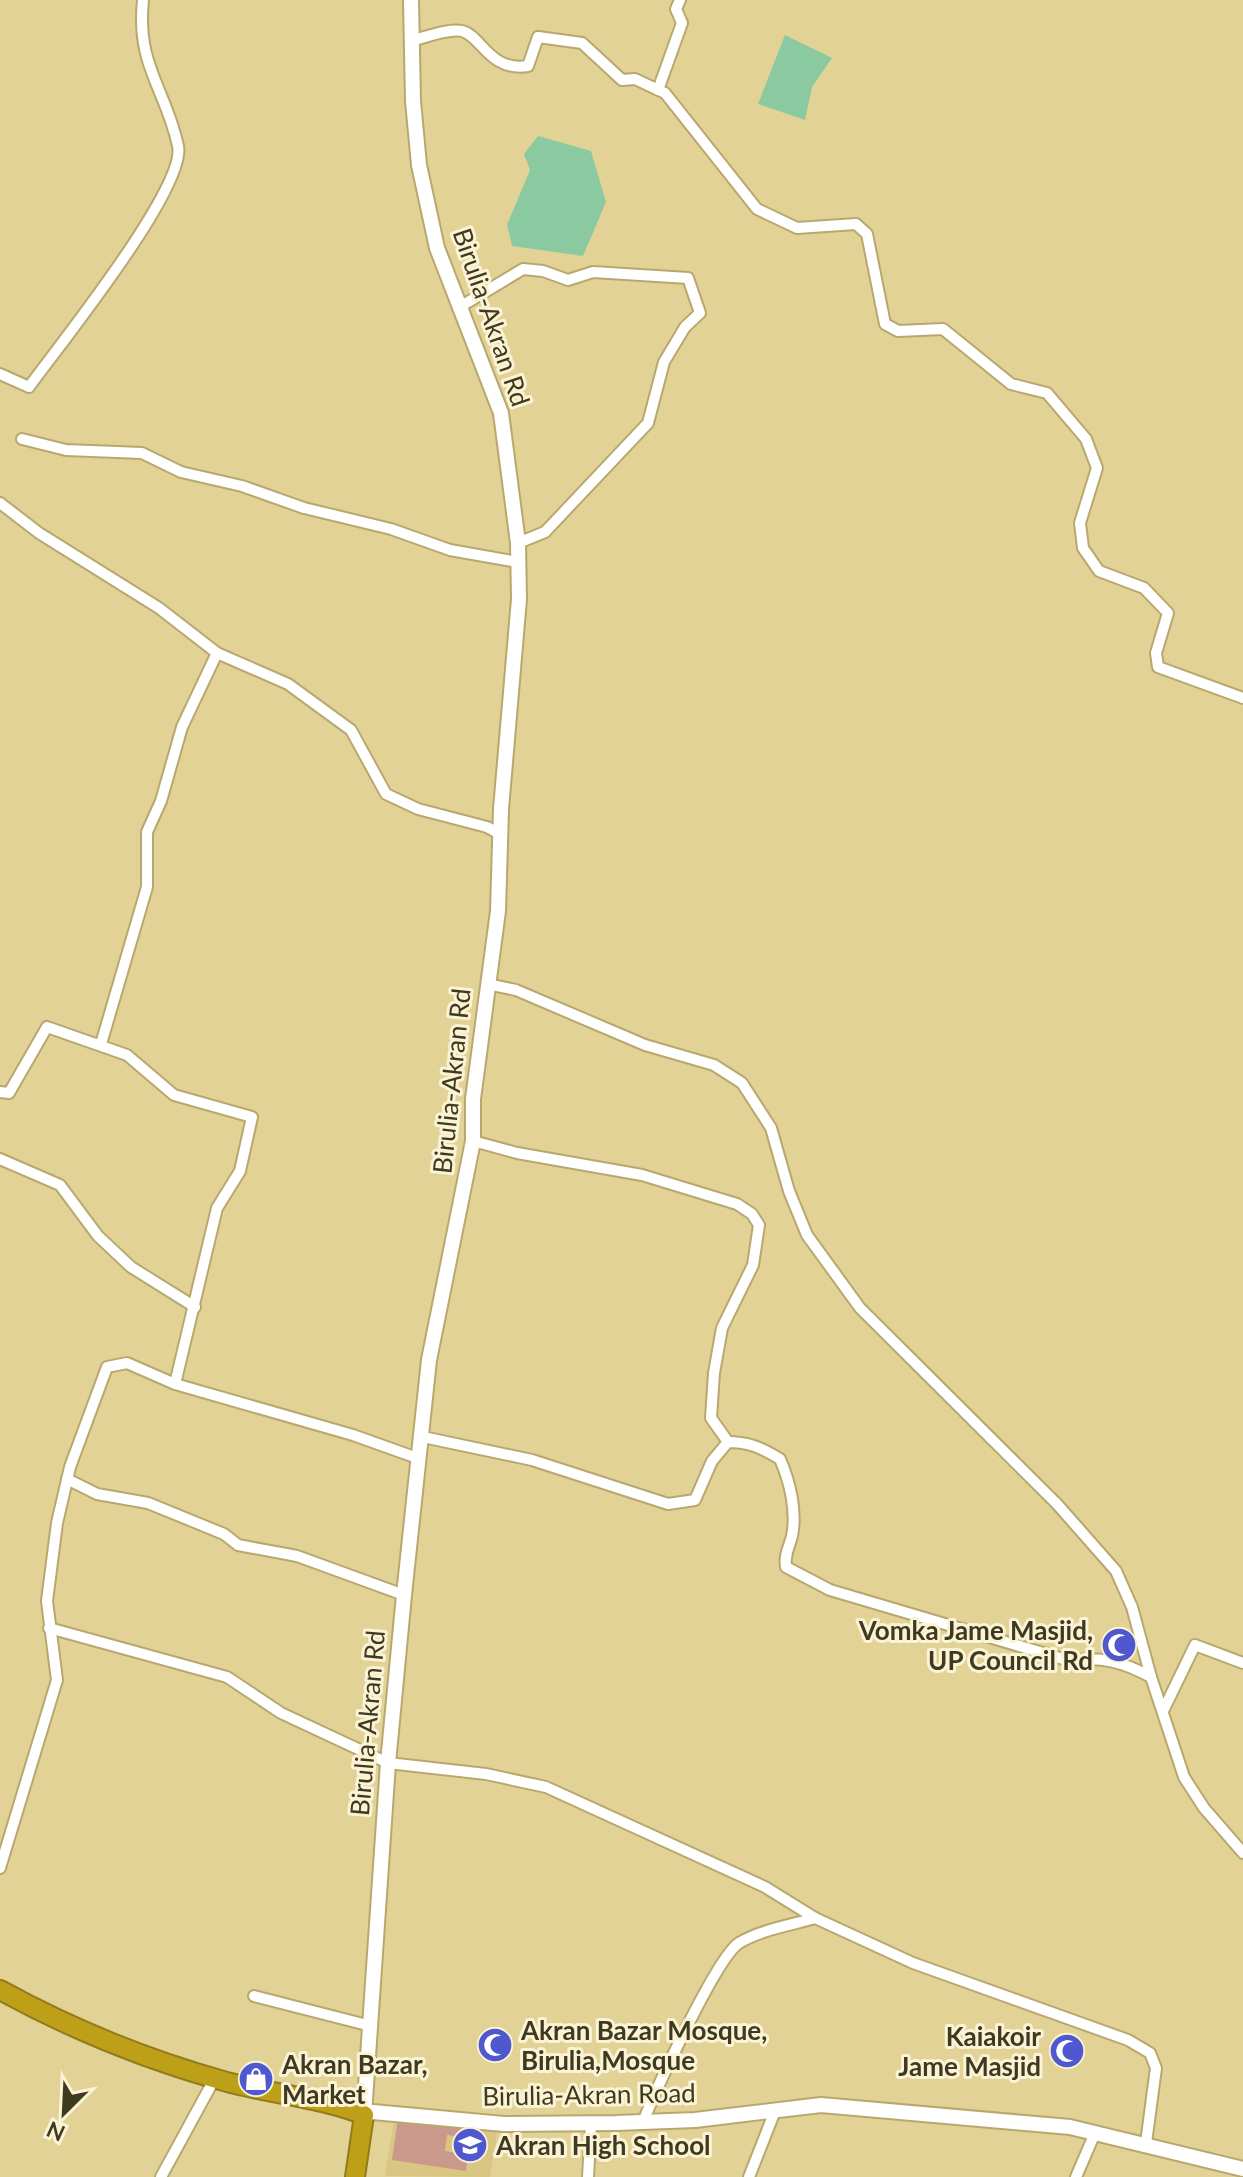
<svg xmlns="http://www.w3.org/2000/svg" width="1243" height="2177" viewBox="0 0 1243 2177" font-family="Lato,sans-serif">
<rect width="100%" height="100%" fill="#e2d295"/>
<path fill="#d8c682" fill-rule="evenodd" d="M395,2115L497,2132L490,2177L385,2176ZM399,2118L472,2139L447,2135L444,2151Z"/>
<polygon fill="#ca998c" points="398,2118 474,2130 473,2139 447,2135 445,2151 468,2155 466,2171 392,2160"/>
<g fill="#8bc9a0">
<polygon points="785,35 832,58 812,87 805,120 758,104"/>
<polygon points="538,136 591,151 606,202 583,256 512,246 507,225 530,170 524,154"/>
</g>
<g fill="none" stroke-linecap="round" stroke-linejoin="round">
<defs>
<g id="street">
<path d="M410,41C424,38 448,28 462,31C481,35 489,72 528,66L538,37L582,43L622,80L635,79L665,93L757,209L797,228L856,224L867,234L885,324L898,331L943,329L1011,384L1047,393L1086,439L1097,468L1080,523L1083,548L1099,571L1144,588L1168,613L1156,653L1158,667L1243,698"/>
<polyline points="658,90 682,23 676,9 680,0"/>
<polyline points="458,308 523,269 543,271 568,280 593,272 688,278 700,313 685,327 664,362 648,423 545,532 518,543"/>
<path d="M0,374L29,387C58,347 187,187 178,146C166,89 136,66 143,0"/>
<polyline points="22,439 66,450 142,453 181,472 242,486 304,508 391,529 450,550 518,562"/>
<polyline points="0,503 39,533 159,608 217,653 288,684 351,730 386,794 418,809 487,827 502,835"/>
<polyline points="487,984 516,990 645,1045 714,1065 742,1083 771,1128 789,1191 807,1235 860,1308 1057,1504 1116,1571 1132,1607 1151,1677"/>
<polyline points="101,1044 147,887 147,832 161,801 182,727 217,653"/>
<polyline points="0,1092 9,1093 47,1027 127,1055 174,1095 252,1117 240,1171 217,1208 175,1384"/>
<polyline points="473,1141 517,1153 642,1175 737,1204 752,1214 759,1225 753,1265 722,1328 714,1373 711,1418 728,1442"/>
<polyline points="0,1159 60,1185 98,1236 131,1267 195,1307"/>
<path d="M423,1437L532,1460L668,1504L695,1500L712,1461L728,1442C749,1442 762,1448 780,1459C790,1482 797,1511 792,1536C789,1548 784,1555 786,1567L830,1590L1070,1661C1102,1656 1123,1662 1151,1677L1184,1777L1204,1808L1243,1853"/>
<polyline points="67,1479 97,1494 148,1503 224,1534 238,1545 297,1556 404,1595"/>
<polyline points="49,1628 227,1677 281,1713 388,1763 486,1774 546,1787 765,1887 815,1918 913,1963 1128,2040 1150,2053 1156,2068 1146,2143"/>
<polyline points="1164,1709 1195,1645 1243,1663"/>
<polyline points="0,1868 57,1680 47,1601 57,1523 70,1467 107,1367 127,1363 175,1384 353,1435 420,1459"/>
<polyline points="254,1996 371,2026"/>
<path d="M643,2122C655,2092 716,1958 739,1943C760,1930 791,1925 815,1918"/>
<polyline points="161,2177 215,2078"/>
<polyline points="588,2177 591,2124"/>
<polyline points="749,2177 775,2111"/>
<polyline points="1076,2177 1095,2133"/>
</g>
<polyline id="secondary" points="411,0 413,101 419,165 437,248 501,413 518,543 519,599 501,809 498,911 473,1099 473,1141 429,1360 404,1595 388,1763 364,2115 373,2112 504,2124 616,2123 695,2120 821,2105 1070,2127 1243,2169"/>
<path id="highway" d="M0,1990C73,2030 147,2060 227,2082C272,2094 322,2098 364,2115L355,2177"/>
</defs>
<use href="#street" stroke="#b8a86e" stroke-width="14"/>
<use href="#secondary" stroke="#b8a86e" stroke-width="18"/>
<use href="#highway" stroke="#917b1b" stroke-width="22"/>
<use href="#street" stroke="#fff" stroke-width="10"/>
<use href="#secondary" stroke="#fff" stroke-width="14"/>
<use href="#highway" stroke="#bd9f18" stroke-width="18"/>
</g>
<defs>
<symbol id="mosque-disc" viewBox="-11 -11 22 22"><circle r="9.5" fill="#4f58ce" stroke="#fbf3d5"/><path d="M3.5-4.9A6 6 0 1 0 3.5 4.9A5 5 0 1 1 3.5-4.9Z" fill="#fff"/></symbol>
<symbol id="shop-disc" viewBox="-11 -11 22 22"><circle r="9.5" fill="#4f58ce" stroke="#fbf3d5"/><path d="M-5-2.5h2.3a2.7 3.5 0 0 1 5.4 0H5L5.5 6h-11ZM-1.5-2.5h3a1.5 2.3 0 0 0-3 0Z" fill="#fff"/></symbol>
<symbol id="school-disc" viewBox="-11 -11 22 22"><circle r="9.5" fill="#4f58ce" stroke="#fbf3d5"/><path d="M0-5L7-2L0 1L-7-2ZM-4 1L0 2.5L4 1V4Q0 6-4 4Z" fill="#fff"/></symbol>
</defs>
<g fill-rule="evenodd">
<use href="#mosque-disc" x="1099" y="1625" width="40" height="40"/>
<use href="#mosque-disc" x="475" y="2025" width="40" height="40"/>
<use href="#mosque-disc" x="1047" y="2031" width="40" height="40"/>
<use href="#shop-disc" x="236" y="2059" width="40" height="40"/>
<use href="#school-disc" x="450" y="2125" width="40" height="40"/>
</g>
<g text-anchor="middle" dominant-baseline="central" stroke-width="6" stroke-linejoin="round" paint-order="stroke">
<g font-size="26" fill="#3f3920" stroke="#fbf3d5">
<text transform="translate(492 317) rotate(71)">Birulia-Akran Rd</text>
<text transform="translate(451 1081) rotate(-84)">Birulia-Akran Rd</text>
<text transform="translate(367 1723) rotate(-85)">Birulia-Akran Rd</text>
<text transform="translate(589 2094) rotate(-1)">Birulia-Akran Road</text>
</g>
<g font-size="26" font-weight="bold" fill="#3f3920" stroke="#fbf3d5" text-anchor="start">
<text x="1093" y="1630" text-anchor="end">Vomka Jame Masjid,<tspan x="1093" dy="30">UP Council Rd</tspan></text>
<text x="521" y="2030">Akran Bazar Mosque,<tspan x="521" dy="30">Birulia,Mosque</tspan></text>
<text x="1041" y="2036" text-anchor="end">Kaiakoir<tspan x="1041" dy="30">Jame Masjid</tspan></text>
<text x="282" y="2064">Akran Bazar,<tspan x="282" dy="30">Market</tspan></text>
<text x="496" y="2145">Akran High School</text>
</g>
</g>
<g transform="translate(64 2113) rotate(204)" stroke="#fbf3d5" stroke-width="6" paint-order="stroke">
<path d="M0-6L14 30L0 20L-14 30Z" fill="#3f3920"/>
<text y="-12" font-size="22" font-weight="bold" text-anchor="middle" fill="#3f3920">N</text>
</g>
</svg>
